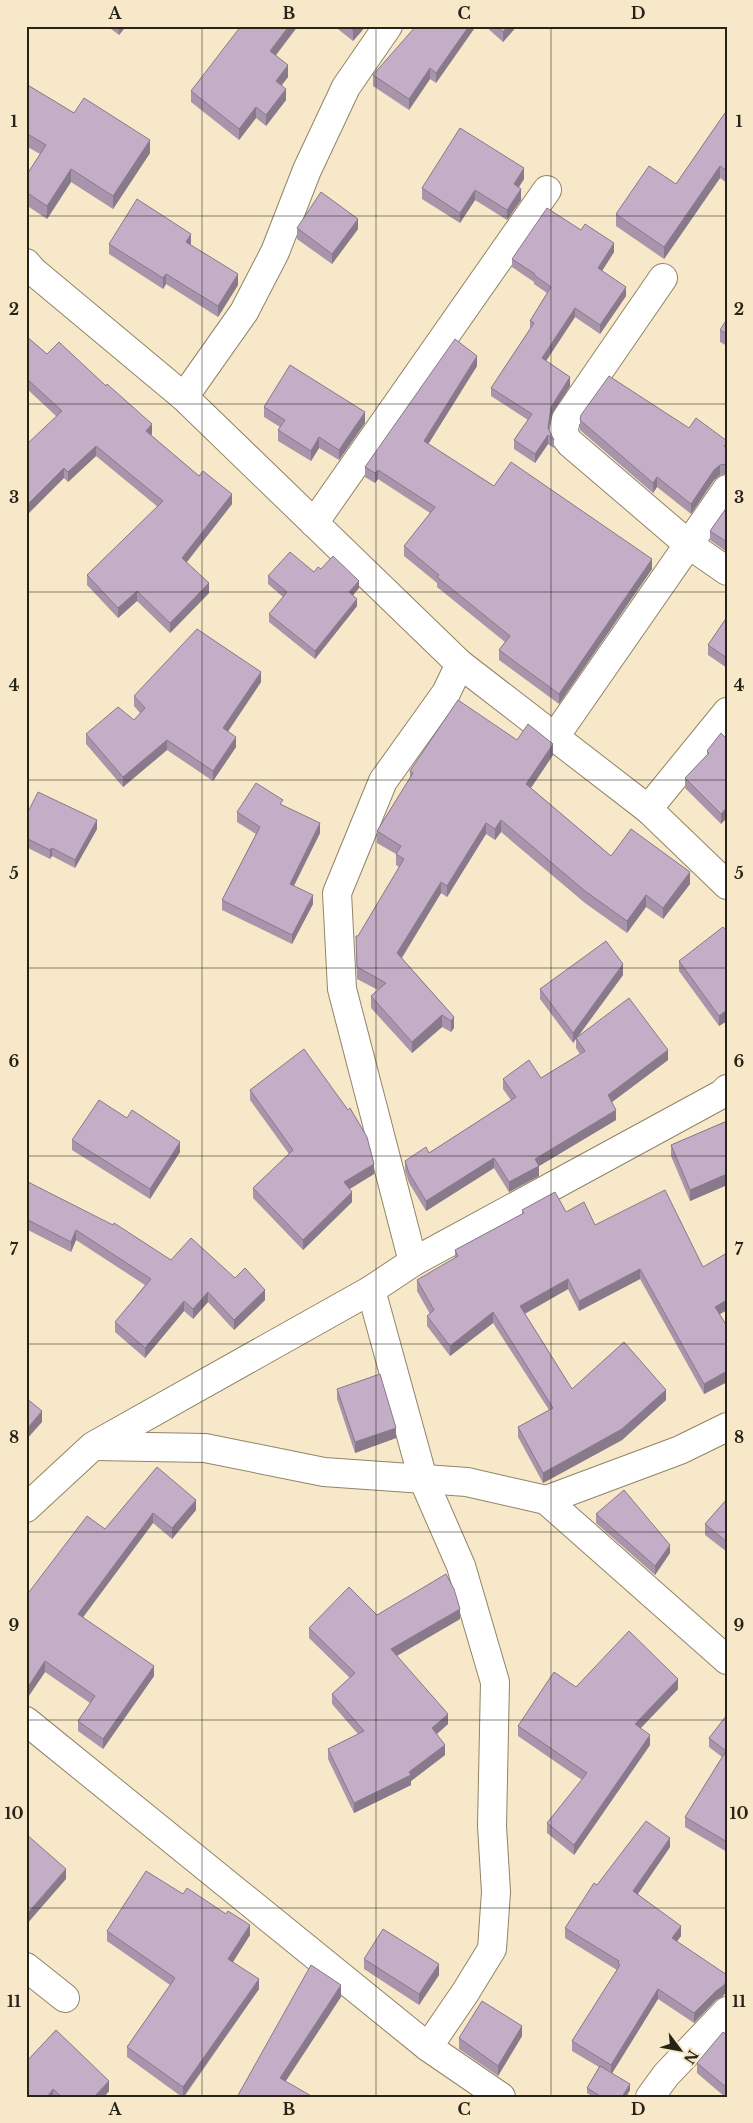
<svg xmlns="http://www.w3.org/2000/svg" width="753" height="2123" viewBox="0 0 753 2123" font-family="'Libre Baskerville',serif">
<rect width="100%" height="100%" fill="#f6e8c8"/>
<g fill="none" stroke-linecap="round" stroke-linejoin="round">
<defs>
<g id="minor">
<polyline points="26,263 33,271 184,397 460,664 648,809 727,885"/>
<polyline points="663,278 566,419 563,434 570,443 688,544 727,571"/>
<polyline points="184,397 244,312 275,252 307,170 346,87 388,26"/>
<polyline points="314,523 547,190"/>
<polyline points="554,738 727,489"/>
<polyline points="648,809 727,712"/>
<polyline points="413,1262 342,989 337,893 383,781 446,693 460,664"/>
<polyline points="371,1290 423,1479 461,1566 495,1682 492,1826 496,1892 492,1949 465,1993 428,2047"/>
<polyline points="95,1446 205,1448 324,1472 467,1482 546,1500 680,1450 727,1427"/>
<polyline points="546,1500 727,1660"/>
<polyline points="26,1508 93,1446 371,1290 413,1262 722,1094 727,1089"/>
<polyline points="26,1721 428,2047 501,2097"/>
<polyline points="26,1967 65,1998"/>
<polyline points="650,2097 666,2075 727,2011"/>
</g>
</defs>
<use href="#minor" stroke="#918567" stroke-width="30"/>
<use href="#minor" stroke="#fff" stroke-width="28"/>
</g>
<g fill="#a895ab">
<polygon points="107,26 126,26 119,35"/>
<polygon points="334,26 366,26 353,41"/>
<polygon points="476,26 436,83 430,79 409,110 373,86 373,75"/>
<polygon points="485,26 517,26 503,42"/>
<polygon points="276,55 288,77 282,85 286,100 266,126 256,118 239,140 191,102 191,91"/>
<polygon points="26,84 74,113 150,153 113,209 71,182 47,219 26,205 26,176 40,154 26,146"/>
<polygon points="727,110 727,183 720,178 664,259 616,226 616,214 676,184"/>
<polygon points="524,179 518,187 521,200 507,220 475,200 460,223 422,199 422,188"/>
<polygon points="297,228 358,229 332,264 297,239"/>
<polygon points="109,244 191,244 191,245 238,285 218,317 166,284 163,289 109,254"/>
<polygon points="614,252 602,271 626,296 600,334 575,317 546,361 570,386 551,416 549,430 554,440 554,448 548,444 535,463 514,449 514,440 528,420 491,396 491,388 530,329 530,321 547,293 534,284 534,282 512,267 512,259"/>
<polygon points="727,319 727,346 720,342 720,330"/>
<polygon points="26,336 47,354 152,434 151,435 232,504 187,562 209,593 170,633 137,601 118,618 87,585 87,575 158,507 96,456 68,482 64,478 56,416 26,388"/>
<polygon points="477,366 428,444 494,486 652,569 559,704 499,660 499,650 505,642 437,587 437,583 404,556 404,546 430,513 378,479 375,483 365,477 365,467"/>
<polygon points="264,407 365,423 339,460 319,448 311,461 278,441 278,430 280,427 264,417"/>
<polygon points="580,420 689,428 727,441 727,474 720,475 714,480 691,514 657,487 653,493 580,430"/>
<polygon points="727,507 727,552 710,540 710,531"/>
<polygon points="321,569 359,588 353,595 357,606 315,659 269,622 269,614 283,597 268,584 268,576 314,572"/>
<polygon points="727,617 727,668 708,655 708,645"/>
<polygon points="261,682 228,731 236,747 213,781 167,750 123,787 86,744 86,734 134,720 140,713 134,706 134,696"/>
<polygon points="721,733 721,824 685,788 685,778 707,755 707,751"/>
<polygon points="517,740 553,755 531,788 611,856 690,884 663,919 646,907 627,933 585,903 501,832 495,840 486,834 447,897 441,893 402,958 454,1017 454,1028 451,1032 442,1027 412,1053 371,1008 371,996 378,990 357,979 356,936 358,936 399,867 396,865 396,854 377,843 377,831 410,778 410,771"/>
<polygon points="283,805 320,833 294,886 313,904 292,944 222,910 222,900 256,834 237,822 237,812"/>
<polygon points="26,816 97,829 75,868 52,856 50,859 26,847"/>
<polygon points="727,931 727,1021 719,1026 679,971 679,961"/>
<polygon points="623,975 577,1038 668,1060 612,1102 616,1120 539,1166 539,1176 509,1192 494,1168 426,1211 409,1183 405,1171 405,1161 429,1153 511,1100 503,1089 503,1079 541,1078 580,1054 576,1048 576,1038 573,1043 540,999 540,989"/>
<polygon points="250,1090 374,1174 350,1189 352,1202 303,1250 253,1198 253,1188 289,1154 250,1100"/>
<polygon points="727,1121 727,1185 690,1201 671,1156 671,1145"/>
<polygon points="72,1140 180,1152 150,1199 72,1150"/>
<polygon points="26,1181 171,1260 235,1278 265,1300 234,1330 208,1302 193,1319 184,1311 145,1358 115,1332 115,1322 145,1285 76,1240 71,1252 26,1229"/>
<polygon points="522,1210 566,1212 595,1225 703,1267 727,1253 727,1310 720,1314 727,1326 727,1382 704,1394 640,1279 579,1311 568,1289 525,1314 572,1389 666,1400 622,1440 543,1483 518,1437 518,1427 549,1410 493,1323 450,1356 427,1326 427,1316 430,1314 417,1291 417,1280 455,1258 455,1250 522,1214"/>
<polygon points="337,1389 396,1438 355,1453 337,1399"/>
<polygon points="157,1467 196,1510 172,1539 153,1523 83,1617 154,1676 103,1749 78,1731 78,1721 90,1703 45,1672 26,1700 26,1596 105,1529"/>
<polygon points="727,1499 727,1552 705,1535 705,1524"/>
<polygon points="596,1514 670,1553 655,1575 596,1523"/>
<polygon points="377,1615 460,1619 397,1656 448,1724 437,1734 445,1755 411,1781 411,1785 354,1813 328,1759 328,1749 358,1734 332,1704 332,1694 350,1678 309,1638 309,1628"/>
<polygon points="576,1687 678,1689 641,1728 650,1745 574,1855 547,1833 547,1823 582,1780 518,1736 518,1726"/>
<polygon points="727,1715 727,1852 685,1827 685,1817 722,1757 709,1747 709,1738"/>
<polygon points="670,1847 638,1894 681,1936 677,1941 723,1996 716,2000 694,2023 658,1999 612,2073 630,2090 626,2097 593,2097 587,2093 587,2088 599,2067 572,2051 572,2041 617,1970 565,1938 565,1928 597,1885"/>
<polygon points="183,1894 250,1935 232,1962 259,1989 184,2097 182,2097 127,2057 127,2047 170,1985 107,1941 107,1931"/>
<polygon points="364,1959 439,1975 419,2005 364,1969"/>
<polygon points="727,2035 727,2097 725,2097 697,2073 697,2063"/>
<polygon points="522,2036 498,2076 459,2049 459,2038"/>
<polygon points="26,2062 109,2091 104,2097 26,2097"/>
</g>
<g fill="#88798b">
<polygon points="119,26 126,26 119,35"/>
<polygon points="289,26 298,26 270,63 270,51"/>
<polygon points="356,26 366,26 353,41 353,30"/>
<polygon points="469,26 476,26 436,83 436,73"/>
<polygon points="508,26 517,26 503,42 503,32"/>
<polygon points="288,65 288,77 276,92 276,81"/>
<polygon points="430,68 430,79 409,110 409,99"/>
<polygon points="286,89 286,100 266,126 266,115"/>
<polygon points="256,107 256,118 239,140 239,129"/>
<polygon points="150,140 150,153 113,209 113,196"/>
<polygon points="720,166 720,178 664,259 664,247"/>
<polygon points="524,168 524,179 514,195 514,184"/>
<polygon points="71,169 71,182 47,219 47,206"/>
<polygon points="521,189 521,200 507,220 507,210"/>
<polygon points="475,190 475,200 460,223 460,213"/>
<polygon points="358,219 358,229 332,264 332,254"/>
<polygon points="191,234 191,244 186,252 186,242"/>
<polygon points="614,243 614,252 598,277 598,268"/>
<polygon points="166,274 166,284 163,289 163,278"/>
<polygon points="238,274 238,285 218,317 218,306"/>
<polygon points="626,287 626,296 600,334 600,325"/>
<polygon points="575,308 575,317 542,367 542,358"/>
<polygon points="477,356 477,366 424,451 424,441"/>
<polygon points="570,377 570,386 551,416 548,436 548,444 535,463 535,454 548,428 551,407"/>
<polygon points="365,412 365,423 339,460 339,450"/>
<polygon points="152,424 152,434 146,441 146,431"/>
<polygon points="319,437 319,448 311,461 311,451"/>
<polygon points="96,446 96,456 68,482 68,472"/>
<polygon points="720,465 720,475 714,480 691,514 691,504 714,470"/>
<polygon points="64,468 64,478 26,516 26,506"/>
<polygon points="378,470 378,479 375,483 375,473"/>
<polygon points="657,477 657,487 653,493 653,483"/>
<polygon points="232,494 232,504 182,568 182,558"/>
<polygon points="652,559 652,569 559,704 559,694"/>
<polygon points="359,581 359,588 349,600 349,592"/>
<polygon points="209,583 209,593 170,633 170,623"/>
<polygon points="137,591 137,601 118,618 118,608"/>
<polygon points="357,599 357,606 315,659 315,651"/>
<polygon points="261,672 261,682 223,739 223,728"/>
<polygon points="236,737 236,747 213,781 213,771"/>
<polygon points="167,740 167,750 123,787 123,777"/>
<polygon points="553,744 553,755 526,795 526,784"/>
<polygon points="727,807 727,818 721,824 721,814"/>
<polygon points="97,820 97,829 75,868 75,860"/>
<polygon points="501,820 501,832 495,840 495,829"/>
<polygon points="320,823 320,833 290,893 290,884"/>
<polygon points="486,823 486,834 447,897 447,886"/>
<polygon points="52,848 52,856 50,859 50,850"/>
<polygon points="690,872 690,884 663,919 663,908"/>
<polygon points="441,882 441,893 397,965 397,953"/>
<polygon points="313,895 313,904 292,944 292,935"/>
<polygon points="646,895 646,907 627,933 627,921"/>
<polygon points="623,964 623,975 573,1043 573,1033"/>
<polygon points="727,1010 727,1021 719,1026 719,1016"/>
<polygon points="442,1015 442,1027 412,1053 412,1042"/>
<polygon points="454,1017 454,1028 451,1032 451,1021"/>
<polygon points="668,1050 668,1060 608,1105 608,1095"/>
<polygon points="616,1110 616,1120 539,1166 539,1176 509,1192 509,1182 535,1159"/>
<polygon points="180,1142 180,1152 150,1199 150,1189"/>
<polygon points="28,1155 28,1165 26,1169 26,1159"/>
<polygon points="494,1158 494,1168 426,1211 426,1201"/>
<polygon points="374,1164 374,1174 344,1192 344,1182"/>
<polygon points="727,1174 727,1185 690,1201 690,1190"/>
<polygon points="352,1192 352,1202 303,1250 303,1240"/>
<polygon points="76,1230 76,1240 71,1252 71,1242"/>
<polygon points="640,1269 640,1279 579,1311 579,1301"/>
<polygon points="568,1279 568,1289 520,1316 520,1306"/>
<polygon points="265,1290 265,1300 234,1330 234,1320"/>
<polygon points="208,1292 208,1302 193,1319 193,1309"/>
<polygon points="727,1300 727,1310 715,1317 715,1307"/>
<polygon points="184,1301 184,1311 145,1358 145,1348"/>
<polygon points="493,1312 493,1323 450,1356 450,1346"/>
<polygon points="727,1371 727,1382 704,1394 704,1384"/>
<polygon points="666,1390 666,1400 622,1440 543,1483 543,1473"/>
<polygon points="42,1411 42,1422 26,1440 26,1430"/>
<polygon points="396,1428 396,1438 355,1453 355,1442"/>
<polygon points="196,1500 196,1510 172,1539 172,1528"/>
<polygon points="153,1513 153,1523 78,1624 78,1614"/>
<polygon points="670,1545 670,1553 655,1575 655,1566"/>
<polygon points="460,1609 460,1619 391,1659 391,1649"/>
<polygon points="45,1661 45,1672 26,1700 26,1690"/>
<polygon points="154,1666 154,1676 103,1749 103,1739"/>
<polygon points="678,1679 678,1689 635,1734 635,1724"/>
<polygon points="448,1714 448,1724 432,1738 432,1728"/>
<polygon points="29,1734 29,1744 26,1747 26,1737"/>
<polygon points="650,1735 650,1745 574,1855 574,1845"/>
<polygon points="445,1745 445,1755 411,1781 411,1785 354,1813 354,1803 409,1772"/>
<polygon points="670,1838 670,1847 633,1901 633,1891"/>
<polygon points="66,1869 66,1879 26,1925 26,1915"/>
<polygon points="250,1925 250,1935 228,1970 228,1959"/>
<polygon points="681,1926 681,1936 672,1948 672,1938"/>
<polygon points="439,1964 439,1975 419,2005 419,1994"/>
<polygon points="259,1979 259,1989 183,2097 183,2087"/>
<polygon points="727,1981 727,1991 723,1996 716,2000 694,2023 694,2013 716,1991"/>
<polygon points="341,1985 341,1997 280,2090 280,2078"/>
<polygon points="658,1989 658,1999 611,2075 611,2065"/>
<polygon points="522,2026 522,2036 498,2076 498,2066"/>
<polygon points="109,2081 109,2091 104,2097 94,2097"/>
<polygon points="630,2084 630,2090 626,2097 622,2097"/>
<polygon points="53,2089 53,2097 47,2097"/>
</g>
<g fill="#c3adc7" stroke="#88798b">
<polygon points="241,26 289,26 270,51 288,65 276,81 286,89 266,115 256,107 239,129 191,91"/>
<polygon points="349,26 356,26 353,30"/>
<polygon points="416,26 469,26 436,73 430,68 409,99 373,75"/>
<polygon points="496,26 508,26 503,32"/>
<polygon points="26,84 74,113 84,98 150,140 113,196 71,169 47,206 26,192 26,176 46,145 26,133"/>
<polygon points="727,110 727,171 720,166 664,247 616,214 649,166 676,184"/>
<polygon points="460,128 524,168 514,184 521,189 507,210 475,190 460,213 422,188"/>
<polygon points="321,192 358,219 332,254 297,228"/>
<polygon points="137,199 191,234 186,242 238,274 218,306 166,274 163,278 109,244"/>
<polygon points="547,208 581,230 585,224 614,243 598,268 626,287 600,325 575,308 542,358 570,377 551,407 548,428 554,440 548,435 535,454 514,440 532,414 491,388 534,323 530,321 551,287 534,275 535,274 512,259"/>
<polygon points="727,319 727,334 720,330"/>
<polygon points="26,336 47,354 59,342 106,386 107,384 152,424 146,431 199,476 203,471 232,494 182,558 209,583 170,623 137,591 118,608 87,575 163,501 96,446 68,472 64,468 26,506 26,445 62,411 26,378"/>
<polygon points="455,339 477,356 424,441 494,486 511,462 652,559 559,694 499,650 510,636 437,577 439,575 404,546 435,507 378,470 375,473 365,467"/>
<polygon points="290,365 365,412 339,450 319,437 311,451 278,430 285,420 264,407"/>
<polygon points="609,376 689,428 696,418 727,441 727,443 724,446 727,448 727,464 720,465 714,470 691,504 657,477 653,483 580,420 581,415"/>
<polygon points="727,507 727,542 710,531"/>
<polygon points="290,552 314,572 318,567 321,569 333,556 359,581 349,592 357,599 315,651 269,614 287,592 268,576"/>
<polygon points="727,617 727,658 708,645"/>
<polygon points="197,629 261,672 223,728 236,737 213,771 167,740 123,777 86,734 118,707 134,720 145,708 134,696"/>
<polygon points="458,700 517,740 528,724 553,744 526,784 611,856 631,829 690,872 663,908 646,895 627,921 585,891 501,820 495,829 486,823 447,886 441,882 397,953 454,1017 451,1021 442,1015 412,1042 371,996 386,983 357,967 356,936 358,936 404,859 396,854 401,846 377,831 413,773 410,771"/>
<polygon points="721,733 727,739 727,807 721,814 685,778 709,753 707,751"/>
<polygon points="256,783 283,800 280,804 320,823 290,884 313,895 292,935 222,900 260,827 237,812"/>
<polygon points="38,792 97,820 75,860 52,848 50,850 26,838 26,816"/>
<polygon points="723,927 727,931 727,1010 719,1016 679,961"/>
<polygon points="606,941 623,964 573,1033 540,989"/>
<polygon points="629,998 668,1050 608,1095 616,1110 535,1159 539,1166 509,1182 494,1158 426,1201 409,1173 405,1161 426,1147 429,1153 516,1097 503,1079 529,1060 541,1078 585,1051 576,1038"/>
<polygon points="304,1049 348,1110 350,1108 367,1137 374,1164 344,1182 352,1192 303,1240 253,1188 293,1150 250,1090"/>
<polygon points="99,1100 127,1118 132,1110 180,1142 150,1189 72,1140"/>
<polygon points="727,1121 727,1174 690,1190 671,1145"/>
<polygon points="26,1181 113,1225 114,1223 171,1260 191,1238 235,1278 245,1268 265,1290 234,1320 208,1292 193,1309 184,1301 145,1348 115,1322 151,1279 76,1230 71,1242 26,1219"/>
<polygon points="665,1190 703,1267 727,1253 727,1300 715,1307 727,1326 727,1371 704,1384 640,1269 579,1301 568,1279 520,1306 572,1389 624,1342 666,1390 622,1429 543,1473 518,1427 553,1408 493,1312 450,1346 427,1316 434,1310 417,1280 458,1256 455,1250 524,1213 522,1210 555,1192 566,1212 584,1202 595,1225"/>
<polygon points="380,1374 396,1428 355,1442 337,1389"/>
<polygon points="26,1398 42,1411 26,1430"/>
<polygon points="157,1467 196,1500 172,1528 153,1513 78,1614 154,1666 103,1739 78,1721 95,1696 45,1661 26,1690 26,1596 87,1516 105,1529"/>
<polygon points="624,1490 670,1545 655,1566 596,1514"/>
<polygon points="727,1499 727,1542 705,1524"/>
<polygon points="446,1574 454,1589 460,1609 391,1649 448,1714 432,1728 445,1745 409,1772 411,1775 354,1803 328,1749 364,1731 332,1694 355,1673 309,1628 349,1587 377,1615"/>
<polygon points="629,1631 678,1679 635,1724 650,1735 574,1845 547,1823 587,1773 518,1726 554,1672 576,1687"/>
<polygon points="727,1715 727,1842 685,1817 726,1751 709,1738"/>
<polygon points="646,1821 670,1838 633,1891 681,1926 672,1938 727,1975 727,1981 723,1986 716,1991 694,2013 658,1989 611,2065 572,2041 620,1965 618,1963 619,1961 565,1928 594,1883 597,1885"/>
<polygon points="26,1834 66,1869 26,1915"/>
<polygon points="146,1871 183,1894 187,1888 226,1914 228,1911 250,1925 228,1959 259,1979 183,2087 127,2047 175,1978 107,1931"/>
<polygon points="383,1929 439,1964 419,1994 364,1959"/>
<polygon points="311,1965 341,1985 280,2078 313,2097 237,2097"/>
<polygon points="482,2001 522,2026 498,2066 459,2038"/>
<polygon points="56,2030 109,2081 94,2097 62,2097 53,2089 47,2097 26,2097 26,2062"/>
<polygon points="723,2032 727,2035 727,2088 697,2063"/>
<polygon points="600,2066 630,2084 622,2097 602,2097 587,2088"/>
</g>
<path fill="none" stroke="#282317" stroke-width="1" stroke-opacity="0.55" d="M202,26V2097M376,26V2097M551,26V2097M26,216H727M26,404H727M26,592H727M26,780H727M26,968H727M26,1156H727M26,1344H727M26,1532H727M26,1720H727M26,1908H727"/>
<rect width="753" height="2123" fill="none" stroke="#f6e8c8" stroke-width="55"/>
<g transform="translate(680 2050) rotate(122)" stroke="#f6e8c8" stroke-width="4" paint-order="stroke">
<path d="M0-4L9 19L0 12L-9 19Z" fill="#282317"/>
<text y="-8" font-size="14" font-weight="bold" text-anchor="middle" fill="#282317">N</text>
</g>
<rect x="28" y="28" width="698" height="2068" fill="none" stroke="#282317" stroke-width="2"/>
<g font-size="16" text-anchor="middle" font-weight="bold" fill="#282317">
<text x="115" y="19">A</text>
<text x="289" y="19">B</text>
<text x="464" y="19">C</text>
<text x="638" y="19">D</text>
<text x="14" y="127">1</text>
<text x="739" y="127">1</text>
<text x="14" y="315">2</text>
<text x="739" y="315">2</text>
<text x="14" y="503">3</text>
<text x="739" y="503">3</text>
<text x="14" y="691">4</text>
<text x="739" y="691">4</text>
<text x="14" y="879">5</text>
<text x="739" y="879">5</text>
<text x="14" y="1067">6</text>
<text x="739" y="1067">6</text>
<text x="14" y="1255">7</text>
<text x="739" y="1255">7</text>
<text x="14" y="1443">8</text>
<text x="739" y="1443">8</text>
<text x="14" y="1631">9</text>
<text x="739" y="1631">9</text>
<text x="14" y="1819">10</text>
<text x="739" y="1819">10</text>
<text x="14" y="2007">11</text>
<text x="739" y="2007">11</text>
<text x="115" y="2115">A</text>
<text x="289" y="2115">B</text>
<text x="464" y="2115">C</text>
<text x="638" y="2115">D</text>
</g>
</svg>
